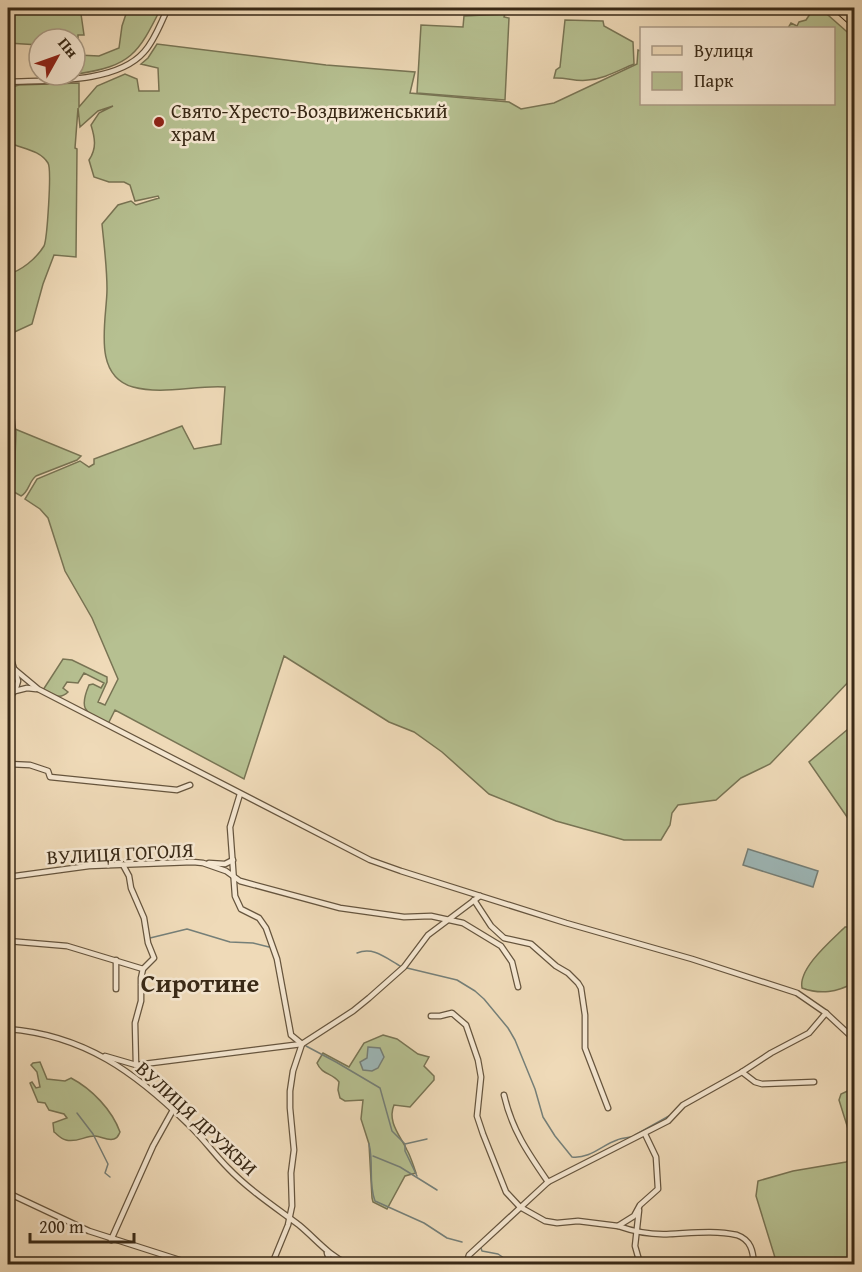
<svg xmlns="http://www.w3.org/2000/svg" width="862" height="1272" viewBox="0 0 862 1272" font-family="'Gentium Book Plus',serif">
<rect width="100%" height="100%" fill="#efdab8"/>
<filter id="stains"><feTurbulence type="fractalNoise" baseFrequency=".00333" numOctaves="4"/><feColorMatrix values="0 0 0 0 .2 0 0 0 0 .09 0 0 0 0 .02 0 0 0 .5 -.17"/></filter>
<radialGradient id="worn" r=".72"><stop offset=".6" stop-color="#630" stop-opacity="0"/><stop offset="1" stop-color="#630" stop-opacity=".3"/></radialGradient>
<g fill="#b6c091" stroke="#787454" stroke-width="1.5">
<path d="M11,8L78,11L81,14L84,35H78V55L99,56L119,48L122,26L128,8H161C138,54 131,66 77,74L78,58L75,57V39H39V45L8,43L9,10Z"/>
<path d="M814,8H820L854,38V676L770,764L741,778L716,800L678,805L672,813L670,825L661,840H624L556,821L489,794L442,752L414,732L389,722L284,656L244,779L115,710L108,724C86,712 78,711 89,685L93,684L101,688L104,683L84,673L78,683L67,682L63,688L68,692C60,700 53,695 43,690L63,659L72,660L107,677V682L98,702L105,705L118,679L92,618L65,571L48,518L40,509L25,499L37,479L80,461L89,467L94,464V459L182,426L194,449L221,444L225,387C195,385 163,395 133,387C91,375 107,319 107,289C107,267 104,245 102,224L118,205L131,201L136,205L159,198L158,196L135,201L130,185L124,182H109L94,177L89,160C97,148 95,138 91,125L99,113L113,106L98,111L80,127L78,108L75,148L77,149L76,257L54,255L43,284L32,324L8,335V274C21,271 36,259 44,246C47,240 52,169 48,163C39,149 21,149 8,142V88L19,85L79,83V107L97,86L125,74L137,79L139,91H159L158,68L141,64L148,58L157,44L326,65L415,72L410,93L509,102L521,109L554,103L637,64L638,50L641,51L642,104H834V28H788L791,23L797,26L799,22L806,20Z"/>
<polygon points="505,14 504,17 509,18 505,100 417,93 421,25 463,27 464,16"/>
<path d="M565,20L603,21L604,26L633,42L634,64C619,70 604,79 588,80C576,82 566,77 554,78L556,70L560,67Z"/>
<path d="M15,429L81,456L77,460L36,476C29,481 29,492 21,496L14,492Z"/>
<polygon points="854,724 854,827 809,762"/>
<path d="M845,927H854V983C837,992 821,995 802,988C798,968 832,940 845,927Z"/>
<path d="M383,1035L397,1039L418,1054L429,1057L424,1066L434,1076V1080L410,1107L394,1105C387,1122 400,1135 407,1150C411,1157 413,1165 416,1173L405,1176L387,1209L373,1202L372,1198L369,1144L361,1119L363,1100L345,1101L340,1098L338,1090L339,1082C333,1073 322,1075 317,1063L323,1053L349,1067L364,1043Z"/>
<path d="M40,1062L47,1079L65,1081L71,1078C92,1089 112,1110 120,1132C118,1136 118,1138 114,1139C107,1141 101,1136 95,1136C85,1136 76,1143 66,1140C61,1139 58,1135 54,1132L53,1123L67,1118L64,1114L49,1110L45,1103L38,1102L30,1083L32,1082L36,1088L40,1087L37,1072L31,1065L33,1063Z"/>
<polygon points="854,1088 854,1264 777,1264 756,1196 758,1181 793,1171 846,1162 851,1159 849,1132 839,1100 841,1094"/>
</g>
<g fill="#9db8b9" stroke="#757f78" stroke-width="1.5">
<polygon points="748,849 818,871 813,887 743,865"/>
<polygon points="368,1047 380,1048 384,1057 378,1068 372,1071 363,1070 360,1062 367,1058"/>
</g>
<g fill="none" stroke-linecap="round" stroke-linejoin="round">
<g stroke="#757f78" stroke-width="1.5">
<polyline points="150,938 187,929 230,942 253,943 269,947"/>
<path d="M357,953C374,946 387,959 402,967"/>
<path d="M407,968L457,980L475,991L484,999L508,1028L515,1040L535,1089L543,1117L555,1136L572,1157C590,1159 602,1145 617,1140C621,1138 626,1138 631,1137"/>
<polyline points="306,1046 336,1062 380,1088 392,1131 405,1144 427,1139"/>
<polyline points="77,1113 93,1134 108,1164 105,1173 110,1177"/>
<polyline points="635,1135 669,1116"/>
<path d="M369,1144C374,1163 368,1183 375,1201L424,1223L447,1238L462,1242"/>
<polyline points="405,1145 405,1151 417,1176"/>
<polyline points="373,1156 400,1167 437,1190"/>
<polyline points="481,1248 482,1251 498,1254 507,1260 527,1263"/>
</g>
<defs>
<g id="minor">
<path d="M8,82C47,80 116,84 144,52C155,40 161,22 168,8"/>
<polyline points="8,389 13,432 8,624"/>
<polyline points="8,650 18,681 16,688 8,701"/>
<polyline points="8,664 38,689 370,860 401,871 566,923 692,959 797,993 826,1013 854,1039"/>
<polyline points="15,691 27,688 36,689"/>
<polyline points="8,764 30,765 48,771 50,777 177,790 190,785"/>
<polyline points="240,794 230,827 235,896 241,909 259,918 266,928 277,959 291,1035 302,1044"/>
<polyline points="209,863 225,864 233,860"/>
<polyline points="123,865 129,876 131,888 144,918 148,943 154,958 143,969 141,978 141,1001 135,1023 136,1065"/>
<polyline points="8,877 89,866 193,862 203,863 226,871 240,881 340,908 404,917 431,916 463,923 501,946 512,962 518,987"/>
<polyline points="474,900 491,926 504,938 531,944 556,966 568,973 578,983 581,988 585,1015 585,1048 608,1108"/>
<polyline points="8,941 67,946 143,969"/>
<polyline points="116,989 116,960"/>
<polyline points="431,1016 440,1016 452,1013 466,1025 478,1060 481,1077 477,1116 483,1134 506,1192 520,1207 545,1221 557,1223 578,1221 618,1226 634,1216 640,1205 658,1189 656,1157 645,1134"/>
<path d="M8,1029C84,1035 135,1072 188,1124C203,1138 214,1154 228,1168C249,1190 275,1207 299,1225C316,1239 328,1255 348,1264"/>
<polyline points="105,1056 136,1065 302,1044 353,1011 369,998 404,967 428,935 480,896"/>
<polyline points="742,1072 755,1082 762,1084 814,1082"/>
<path d="M504,1095C512,1130 528,1153 548,1182"/>
<polyline points="8,1193 89,1231 192,1264"/>
<polyline points="639,1210 635,1246 639,1260 646,1264"/>
<path d="M618,1226C635,1232 652,1235 670,1234C692,1233 715,1230 737,1235C751,1240 753,1251 754,1264"/>
<polyline points="111,1240 153,1146 173,1110"/>
<polyline points="327,1253 331,1264"/>
<polyline points="8,1261 21,1264"/>
<polyline points="272,1264 288,1225 292,1206 291,1173 294,1150 290,1108 290,1091 293,1071 302,1044"/>
<polyline points="466,1264 469,1255 548,1182 668,1121 683,1105 742,1072 771,1053 809,1033 826,1013"/>
</g>
<polyline id="major" points="836,8 854,24"/>
</defs>
<use href="#minor" stroke="#66553e" stroke-width="7"/>
<use href="#major" stroke="#392916" stroke-width="8"/>
<use href="#minor" stroke="#f5e7d1" stroke-width="4.5"/>
<use href="#major" stroke="#efdab8" stroke-width="6"/>
</g>
<circle fill="#8f2418" stroke="#f5e7d1" stroke-width="2" cx="159" cy="122" r="6"/>
<g text-anchor="middle" dominant-baseline="central" stroke-width="5" stroke-linejoin="round" paint-order="stroke">
<g font-size="20" fill="#392916" stroke="#f5e7d1" text-anchor="start">
<text x="171" y="110">Свято-Хресто-Воздвиженський<tspan x="171" dy="23">храм</tspan></text>
</g>
<g font-size="20" fill="#392916" stroke="#f5e7d1">
<text transform="translate(120 853) rotate(-3)">ВУЛИЦЯ ГОГОЛЯ</text>
<text transform="translate(197 1118) rotate(43)">ВУЛИЦЯ ДРУЖБИ</text>
</g>
<g font-size="26" font-weight="bold" fill="#392916" stroke="#f5e7d1">
<text x="200" y="982">Сиротине</text>
</g>
</g>
<rect width="862" height="1272" fill="none" stroke="#efdab8" stroke-width="30"/>
<rect x="9" y="9" width="844" height="1254" fill="none" stroke="#392916" stroke-width="3"/>
<rect x="15" y="15" width="832" height="1242" fill="none" stroke="#392916" stroke-width="1.5"/>
<rect x="640" y="27" width="195" height="78" fill="#f5e7d1" stroke="#aa9b86" stroke-width="1.5"/>
<rect x="652" y="46" width="30" height="9" fill="#efdab8" stroke="#aa9b86" stroke-width="1.5"/>
<text x="694" y="57" font-size="18" fill="#392916">Вулиця</text>
<rect x="652" y="72" width="30" height="18" fill="#b6c091" stroke="#aa9b86" stroke-width="1.5"/>
<text x="694" y="87" font-size="18" fill="#392916">Парк</text>
<g transform="translate(57 57) rotate(50)"><circle r="28" fill="#f5e7d1" stroke="#aa9b86" stroke-width="1.5"/>
<path d="M0-4.5L10 22L0 15L-10 22Z" fill="#8f2418"/>
<text y="-9" font-size="16" font-weight="bold" text-anchor="middle" fill="#392916">Пн</text>
</g>
<path d="M30 1233v9h104v-9" fill="none" stroke="#392916" stroke-width="3"/>
<text x="39" y="1233" font-size="18" fill="#392916" stroke="#f5e7d1" stroke-width="4.5" paint-order="stroke">200 m</text>
<rect width="100%" height="100%" filter="url(#stains)"/>
<rect width="100%" height="100%" fill="url(#worn)"/>
</svg>
